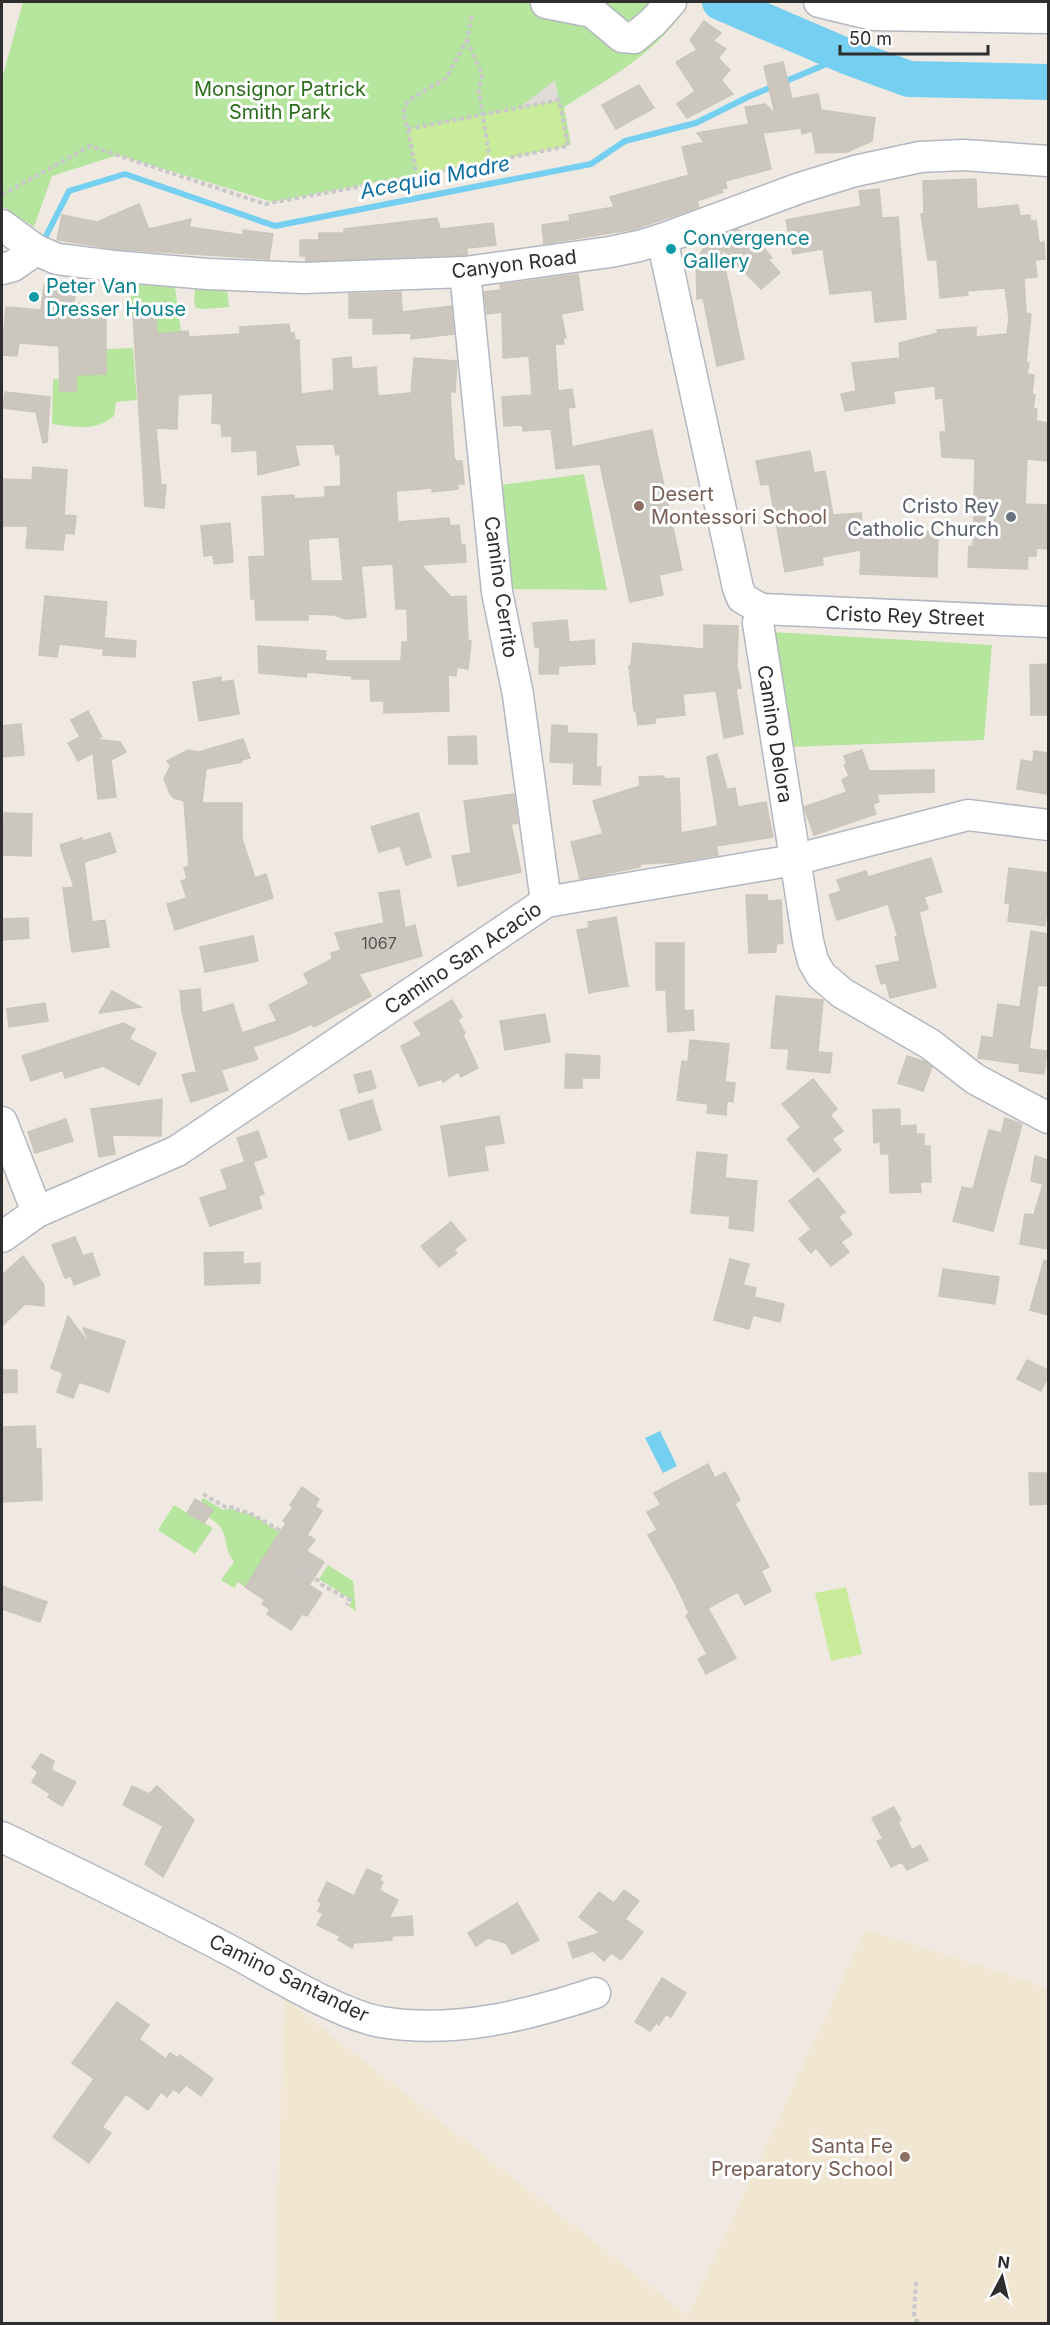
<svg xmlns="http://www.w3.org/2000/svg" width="1050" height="2325" viewBox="0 0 1050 2325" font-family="Inter,sans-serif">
<rect width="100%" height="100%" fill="#efe9e1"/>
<polygon fill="#f0e6d1" points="866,1929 1048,1988 1048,2323 274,2323 284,1998 688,2315"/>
<g fill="#b6e59e">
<path d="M23,2H666L684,10C657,53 606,80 564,107L571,145L273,202L118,155L52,176L34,227L2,206V79Z"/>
<polygon points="137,283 175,287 181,332 157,334 155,315 131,316 131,285"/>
<polygon points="195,289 227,290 229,307 204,309 196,308 194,302"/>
<path d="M133,348L137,400L116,402L114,416C95,432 75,427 52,424L53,379H59L60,391H76V375L106,374V349Z"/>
<polygon points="584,474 607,590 511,589 500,485"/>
<polygon points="771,632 992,645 984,740 788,747"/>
<path d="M203,1498L223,1510L232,1508L237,1512L251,1514L280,1532L245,1587L238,1582L234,1588L221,1580L234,1562C220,1543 233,1532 208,1517L213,1510L201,1502Z"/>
<polygon points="174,1505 213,1528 195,1554 158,1530"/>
<polygon points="328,1565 353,1581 356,1611 349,1606 352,1600 319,1579"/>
</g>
<g fill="#c9ec9a">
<polygon points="559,100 567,146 417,176 408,129"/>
<polygon points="846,1587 862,1654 831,1661 815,1593"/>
</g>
<polygon fill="#dfdcd8" points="555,80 559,100 519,108"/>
<polygon fill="#75cff0" points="660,1431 677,1466 663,1473 645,1438"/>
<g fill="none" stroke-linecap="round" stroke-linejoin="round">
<polyline stroke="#75cff0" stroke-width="6" points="46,236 69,191 125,174 275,226 591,164 625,141 696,123 750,96 846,56"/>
<polyline stroke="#75cff0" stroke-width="36" points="720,2 846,56 909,79 1048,82"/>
</g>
<g fill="#cbc7bf" stroke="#cbc5ba" stroke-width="1.5" fill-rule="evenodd">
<polygon points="704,21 721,33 713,41 726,49 718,58 730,70 721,80 733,94 687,118 677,104 695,91 676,62 697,50 690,40"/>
<polygon points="783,62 792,99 818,94 821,110 875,118 872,141 847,152 816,153 812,131 802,134 801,128 763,133 771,169 725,181 727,188 721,189 723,192 697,201 699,207 635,229 544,244 542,225 570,221 569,215 614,207 610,197 689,175 682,147 704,142 697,133 749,124 745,107 765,104 775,114 764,66"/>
<polygon points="639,85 654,108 616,129 602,105"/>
<polygon points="976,179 977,209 1018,205 1020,216 1030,215 1030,220 1036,221 1039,243 1044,242 1045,259 1035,260 1037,277 1024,278 1026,313 1031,314 1026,362 1029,363 1027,374 1034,375 1032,394 1035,395 1033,408 1037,409 1036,421 1048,423 1048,461 1027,459 1025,504 1048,505 1048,549 1036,548 1036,556 1028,556 1027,569 968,567 969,546 973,547 975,459 942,457 940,432 946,432 943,398 936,399 935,386 893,391 895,403 845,411 841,394 856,391 852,363 900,358 899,343 938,333 937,330 976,327 976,337 1007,334 1009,318 1005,288 967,291 968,295 940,298 937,260 928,260 921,214 924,214 923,181"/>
<polygon points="879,189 882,218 898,217 906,319 875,322 872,290 830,294 823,249 793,254 786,220 861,206 859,191"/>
<polygon points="139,204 149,229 191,219 189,227 243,235 243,230 273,234 269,259 116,249 57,240 62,215 97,222"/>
<polygon points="437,218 440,229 493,223 496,245 467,248 467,254 464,255 306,261 306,256 300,256 300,240 319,240 319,233 344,233 344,229"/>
<polygon points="738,229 744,239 751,232 772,258 768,259 780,273 761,289 721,248 744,359 717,366 703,298 697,299 696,262 708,240"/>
<polygon points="578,274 583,310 561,314 566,338 563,338 564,344 555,344 558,391 572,389 575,407 568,408 572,447 652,430 682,570 659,575 663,595 630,602 600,464 556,469 551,429 523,431 523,425 504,426 502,397 532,395 529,356 503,358 502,312 487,314 484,292 501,290 500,285"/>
<polygon points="44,285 76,288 74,303 106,306 106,374 76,375 76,391 60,391 59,346 19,343 17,356 2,355 6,307 41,310"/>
<polygon points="401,292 402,312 451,306 454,334 411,339 411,333 373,334 373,318 349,318 349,294"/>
<path d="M156,315L157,334L188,331L189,337L240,334V327L289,324L290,333H294L295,340H299L301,394L334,390L333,359L351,357L352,369L376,367L378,396L411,393L414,358L457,361L455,392H450L454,457L456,461H462L464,484H458V489L432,492V488L396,491L398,522L449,518L450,526L459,525L461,545H465L466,562L421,565L451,597L466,596L468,640L471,641L468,669L457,667L456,676L448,675L449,711L384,713V701H371L370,679H352V676L307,672L306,677L259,673L258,646L326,651L325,661H401L402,642H408L407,609H396L393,564L361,566L366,617L346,619L334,615L308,614V620H256L255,599H251L249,557L265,556L262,497L294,495V499L325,497V487L341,486L340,454L336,455L334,444L295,445L299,465L258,475L257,450L232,452V436H222L221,424L212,423L213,393L178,395L177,429L156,428L161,485H166L164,508L145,506L133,316ZM339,537L343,581H311L308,539Z"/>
<polygon points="5,392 50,397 47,442 43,443 36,412 3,408"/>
<polygon points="810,451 814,473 825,471 833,515 861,513 862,529 938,532 937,577 860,574 861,550 822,557 823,565 785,572 769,484 761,485 756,461"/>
<polygon points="33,467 67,470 64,515 76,516 74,534 65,533 63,550 26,548 28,526 2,526 2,479 32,480"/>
<polygon points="230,523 233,562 214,564 213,555 204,556 201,526"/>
<polygon points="45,596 107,602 103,649 59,644 57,657 39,655"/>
<polygon points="567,620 569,642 594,640 595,664 559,666 558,674 539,674 540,647 535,647 533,623"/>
<polygon points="704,625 738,626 737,666 741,688 736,689 743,734 724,738 716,691 683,694 685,715 655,718 655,723 638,725 636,711 634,711 629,666 631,666 633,643 704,649"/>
<polygon points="105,638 136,641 135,657 103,655"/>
<polygon points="1048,664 1048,715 1031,715 1030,665"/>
<polygon points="221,677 221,682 233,680 239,714 199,721 193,682"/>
<polygon points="88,711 102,737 94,739 120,742 126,752 111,760 116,797 98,799 93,753 78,761 68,743 80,737 71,720"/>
<polygon points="21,724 24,755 2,757 2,726"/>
<polygon points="552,725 567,726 567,733 597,734 596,767 601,767 600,785 573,784 574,763 550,762"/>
<polygon points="476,736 477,764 449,764 448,737"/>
<polygon points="243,739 250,758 241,760 242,762 206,769 202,803 242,803 242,839 255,878 266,874 273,898 175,930 167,904 187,898 181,881 187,879 184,868 189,866 184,801 174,798 170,794 164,778 171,766 167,761 188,750 199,752"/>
<polygon points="862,750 869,771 934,770 934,792 877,794 879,802 873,804 876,814 814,835 804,807 847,792 842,780 849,776 844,765 847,764 844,756"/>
<polygon points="1034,751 1048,753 1048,794 1017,789 1021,760 1033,762"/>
<polygon points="717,754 727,789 735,788 738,807 766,802 773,837 716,846 718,855 678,862 640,864 640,867 580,879 571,842 603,834 593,801 640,786 639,777 664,776 664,779 679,778 681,833 718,826 707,757"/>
<polygon points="514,794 518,823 511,824 521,872 458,886 452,856 471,853 464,801"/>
<polygon points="4,813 32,814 31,856 3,855"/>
<polygon points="418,813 431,857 406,865 400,846 379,852 371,827"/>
<polygon points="110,833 116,852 84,862 92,922 105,920 109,947 72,952 63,888 74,887 60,845 82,838 83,841"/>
<polygon points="931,858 942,892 924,897 928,909 919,912 936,987 890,998 886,983 881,984 876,966 900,961 895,937 898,937 888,904 837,920 829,895 841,891 837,880 866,871 868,877"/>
<polygon points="1009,868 1048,873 1048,898 1045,926 1008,921 1010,904 1005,903"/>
<polygon points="399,890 405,928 415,925 422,956 359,974 371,996 314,1027 312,1024 290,1034 253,1047 258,1059 221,1070 228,1090 191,1102 182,1075 193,1072 197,1074 182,1012 180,991 200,989 202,1013 233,1004 242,1033 277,1021 269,1005 309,984 304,974 332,959 331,953 341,950 335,933 384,923 379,893"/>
<polygon points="746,895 767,895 767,901 781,900 783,943 776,944 776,952 749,953"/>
<polygon points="616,917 628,986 589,993 577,930 589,928 588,922"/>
<polygon points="28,918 29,938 2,940 2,919"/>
<polygon points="1031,931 1048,934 1046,986 1038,985 1029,1049 1047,1051 1044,1074 1019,1071 1020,1064 978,1058 982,1036 993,1038 998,1004 1020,1007"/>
<polygon points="253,936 258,961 205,972 200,947"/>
<polygon points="656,943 684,943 684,1011 693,1010 694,1030 668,1032 666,990 656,990"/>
<polygon points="112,991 141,1007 99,1013"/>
<polygon points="776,996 823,1000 818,1052 832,1053 830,1073 787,1069 789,1049 771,1048"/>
<polygon points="452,1000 462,1017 458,1020 465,1033 463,1035 478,1068 461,1077 458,1072 443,1082 442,1079 419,1086 401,1046 422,1035 414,1023"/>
<polygon points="45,1003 48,1021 9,1027 7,1009"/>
<polygon points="545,1014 550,1042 505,1050 500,1021"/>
<polygon points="123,1023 135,1029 129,1039 156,1053 139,1085 103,1066 65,1078 63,1070 31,1081 22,1056"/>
<polygon points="690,1040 729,1044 725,1082 735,1083 733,1102 727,1101 726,1115 707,1113 708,1104 677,1100 682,1061 688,1062"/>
<polygon points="566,1054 600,1056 599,1078 582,1078 582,1088 565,1088"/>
<polygon points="907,1056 926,1062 932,1067 923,1091 898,1083"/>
<polygon points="371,1071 376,1088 359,1093 354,1075"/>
<polygon points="813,1079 837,1109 830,1115 843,1131 832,1139 841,1150 814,1172 787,1139 801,1127 782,1104"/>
<polygon points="162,1099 161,1136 112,1135 115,1154 99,1157 91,1109"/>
<polygon points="372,1100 381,1130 349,1140 340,1110"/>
<polygon points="900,1109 900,1126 916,1125 916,1134 924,1134 924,1146 930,1146 931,1182 920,1182 921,1192 890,1193 889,1154 881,1154 880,1141 874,1143 873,1110"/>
<polygon points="499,1116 504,1143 484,1146 488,1170 449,1176 441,1126"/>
<polygon points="1005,1118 1022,1124 993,1231 953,1221 962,1187 973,1189 989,1130 1001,1133"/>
<polygon points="66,1119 73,1141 35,1153 28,1132"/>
<polygon points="258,1131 267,1157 253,1162 264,1194 258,1196 262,1208 210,1226 200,1198 228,1189 221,1170 245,1162 237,1138"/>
<polygon points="697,1152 727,1155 725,1178 757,1181 753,1231 729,1228 730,1216 691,1213"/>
<polygon points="1035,1156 1048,1160 1048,1249 1020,1244 1025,1214 1034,1215 1043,1184 1031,1181"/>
<polygon points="818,1178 845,1212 838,1217 852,1234 841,1242 849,1252 831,1266 816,1248 811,1253 799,1239 811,1229 789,1201"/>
<polygon points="451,1222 466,1240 454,1250 457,1253 439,1267 421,1246"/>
<polygon points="75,1237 83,1256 92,1253 100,1275 74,1285 71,1276 65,1278 52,1245"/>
<polygon points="243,1252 243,1264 260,1263 260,1283 205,1285 204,1253"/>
<polygon points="23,1256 44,1285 44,1306 25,1304 2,1326 2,1275"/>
<polygon points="730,1259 749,1264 743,1285 756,1288 754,1297 784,1304 780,1322 753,1315 749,1329 714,1320"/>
<polygon points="1044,1260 1048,1261 1048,1315 1030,1310"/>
<polygon points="943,1269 999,1277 995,1304 939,1296"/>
<polygon points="68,1316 90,1345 83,1328 125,1341 109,1392 79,1382 73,1398 57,1392 63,1373 51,1368"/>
<polygon points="1027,1360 1048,1370 1048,1377 1041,1391 1017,1379"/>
<polygon points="2,1370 17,1370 17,1392 2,1393"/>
<polygon points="35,1426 36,1449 41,1449 42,1500 2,1502 2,1427"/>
<polygon points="708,1464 715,1478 725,1472 740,1500 735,1504 769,1567 761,1571 771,1591 745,1605 738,1592 708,1608 736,1658 706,1674 698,1659 707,1654 686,1616 689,1613 676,1585 648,1535 657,1530 647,1512 661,1505 654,1493"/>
<polygon points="1029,1473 1048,1473 1048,1504 1030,1505"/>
<polygon points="302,1487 319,1499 315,1506 322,1511 307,1535 315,1540 306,1551 324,1562 309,1585 322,1593 307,1616 302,1614 291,1630 267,1614 270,1609 262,1604 265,1600 245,1587 286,1523 283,1521 293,1507 290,1505"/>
<polygon points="195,1499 213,1510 204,1523 187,1513"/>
<polygon points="2,1586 47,1602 40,1622 2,1609"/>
<polygon points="41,1754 54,1761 51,1770 76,1782 62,1806 48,1797 50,1794 32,1782 38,1772 32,1767"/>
<polygon points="132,1786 149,1794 157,1786 194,1820 163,1877 145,1864 163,1826 123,1805"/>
<polygon points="894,1807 901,1820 898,1822 912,1850 920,1845 928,1860 907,1870 902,1862 891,1867 877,1841 883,1839 872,1818"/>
<polygon points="367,1869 382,1876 379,1880 383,1882 379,1890 398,1900 389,1918 412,1916 413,1935 392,1936 392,1940 354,1943 352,1948 338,1940 340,1936 317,1925 323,1914 318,1911 322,1903 318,1901 327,1882 354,1896"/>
<polygon points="624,1890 639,1901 625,1919 643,1932 621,1960 611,1953 604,1961 593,1951 573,1958 568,1943 600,1933 579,1917 599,1892 614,1903"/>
<polygon points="517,1903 539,1940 512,1954 506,1943 488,1938 476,1946 468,1933"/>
<polygon points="662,1978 686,1993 671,2017 666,2014 659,2025 656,2023 650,2031 635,2022"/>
<polygon points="117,2002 149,2025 139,2039 166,2059 170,2053 178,2058 180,2055 213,2079 201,2096 186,2085 179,2093 173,2089 167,2097 161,2092 148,2110 126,2094 102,2127 111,2133 89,2163 53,2137 94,2079 72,2063"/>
</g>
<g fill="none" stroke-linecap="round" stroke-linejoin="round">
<defs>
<g id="minor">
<polyline points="819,2 873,15 1048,18"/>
<polyline points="546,3 592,12 622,37 634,38 653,22 671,2"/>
<polyline points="2,225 36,250 57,259 114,266 208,274 304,278 465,272 610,252 639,246 662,239 800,188 855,171 920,157 964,155 1048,161"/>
<polyline points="662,239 738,588 742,598 761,609 758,623 808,941 813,961 821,975 842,993 930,1044 975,1079 1048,1118"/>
<polyline points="2,269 13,266 36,250"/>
<polyline points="465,272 497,592 518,695 546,902"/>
<polyline points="761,609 1048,622"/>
<polyline points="2,1122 37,1212"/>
<polyline points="2,1237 37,1212 177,1151 546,902 794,860 968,815 1048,825"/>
<path d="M2,1837C79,1874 157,1912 233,1952C274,1974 338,2014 381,2022C454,2034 526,2016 595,1993"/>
</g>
</defs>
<use href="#minor" stroke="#b4b7c1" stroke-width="33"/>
<g stroke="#c9c9c9" stroke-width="4" stroke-dasharray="4.5 3" stroke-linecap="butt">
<polyline points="467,40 482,74 479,91 490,161"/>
<polyline points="408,129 559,100 568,146 417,176 408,129 403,113 408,101 446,78 467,40 472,15"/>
<polyline points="2,195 90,146 265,204 417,176"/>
<polyline points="203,1494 227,1508 234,1507 239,1511 248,1512 281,1531"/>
<polyline points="296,1567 319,1581 322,1585 350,1600 347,1605"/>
<polyline points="916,2282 914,2314 918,2324"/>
</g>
<use href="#minor" stroke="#fff" stroke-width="30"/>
</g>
<g fill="#0f9aa8" stroke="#fff" stroke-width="2">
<circle cx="671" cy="249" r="6"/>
<circle cx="34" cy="297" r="6"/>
</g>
<g fill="#8d6e63" stroke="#fff" stroke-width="2">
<circle cx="639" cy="506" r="6"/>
<circle cx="905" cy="2157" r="6"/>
</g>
<circle fill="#6b7280" stroke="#fff" stroke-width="2" cx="1011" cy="517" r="6"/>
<g text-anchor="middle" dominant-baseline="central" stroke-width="6" stroke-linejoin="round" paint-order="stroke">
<g font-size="16" fill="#555452">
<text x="379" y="943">1067</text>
</g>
<g font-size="20" fill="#2c6e1b" stroke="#fff">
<text x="280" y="89">Monsignor Patrick<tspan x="280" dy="23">Smith Park</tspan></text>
</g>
<g font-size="20" fill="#0d838f" stroke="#fff" text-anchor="start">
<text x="683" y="238">Convergence<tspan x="683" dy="23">Gallery</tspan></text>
<text x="46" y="286">Peter Van<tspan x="46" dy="23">Dresser House</tspan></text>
</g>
<g font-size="20" fill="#2e2e2e" stroke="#fff">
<text transform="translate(514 264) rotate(-7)">Canyon Road</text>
<text transform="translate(501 587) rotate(82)">Camino Cerrito</text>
<text transform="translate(905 616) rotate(2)">Cristo Rey Street</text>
<text transform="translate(775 734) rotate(81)">Camino Delora</text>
<text transform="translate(463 958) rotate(-34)">Camino San Acacio</text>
<text transform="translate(289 1978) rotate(26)">Camino Santander</text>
</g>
<g font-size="20" fill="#785e54" stroke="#fff" text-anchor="start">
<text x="651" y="494">Desert<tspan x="651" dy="23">Montessori School</tspan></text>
<text x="893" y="2146" text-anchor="end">Santa Fe<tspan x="893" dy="23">Preparatory School</tspan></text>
</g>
<g font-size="20" fill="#5b616d" stroke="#fff" text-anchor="end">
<text x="999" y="506">Cristo Rey<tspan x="999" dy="23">Catholic Church</tspan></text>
</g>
<g font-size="21" font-style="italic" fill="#0d6fa3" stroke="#fff">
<text transform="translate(435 177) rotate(-11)">Acequia Madre</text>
</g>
</g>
<rect width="1050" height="2325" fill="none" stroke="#2e2e2e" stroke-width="6"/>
<g transform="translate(1002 2277) rotate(7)" stroke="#ffffff" stroke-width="4.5" paint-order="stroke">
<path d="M0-4.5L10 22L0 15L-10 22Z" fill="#2e2e2e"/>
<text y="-9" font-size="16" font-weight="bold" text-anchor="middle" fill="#2e2e2e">N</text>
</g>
<path d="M840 45v9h148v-9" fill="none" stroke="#2e2e2e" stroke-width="3"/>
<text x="849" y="45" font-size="18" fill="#2e2e2e" stroke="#ffffff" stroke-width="4.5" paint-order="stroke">50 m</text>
</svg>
